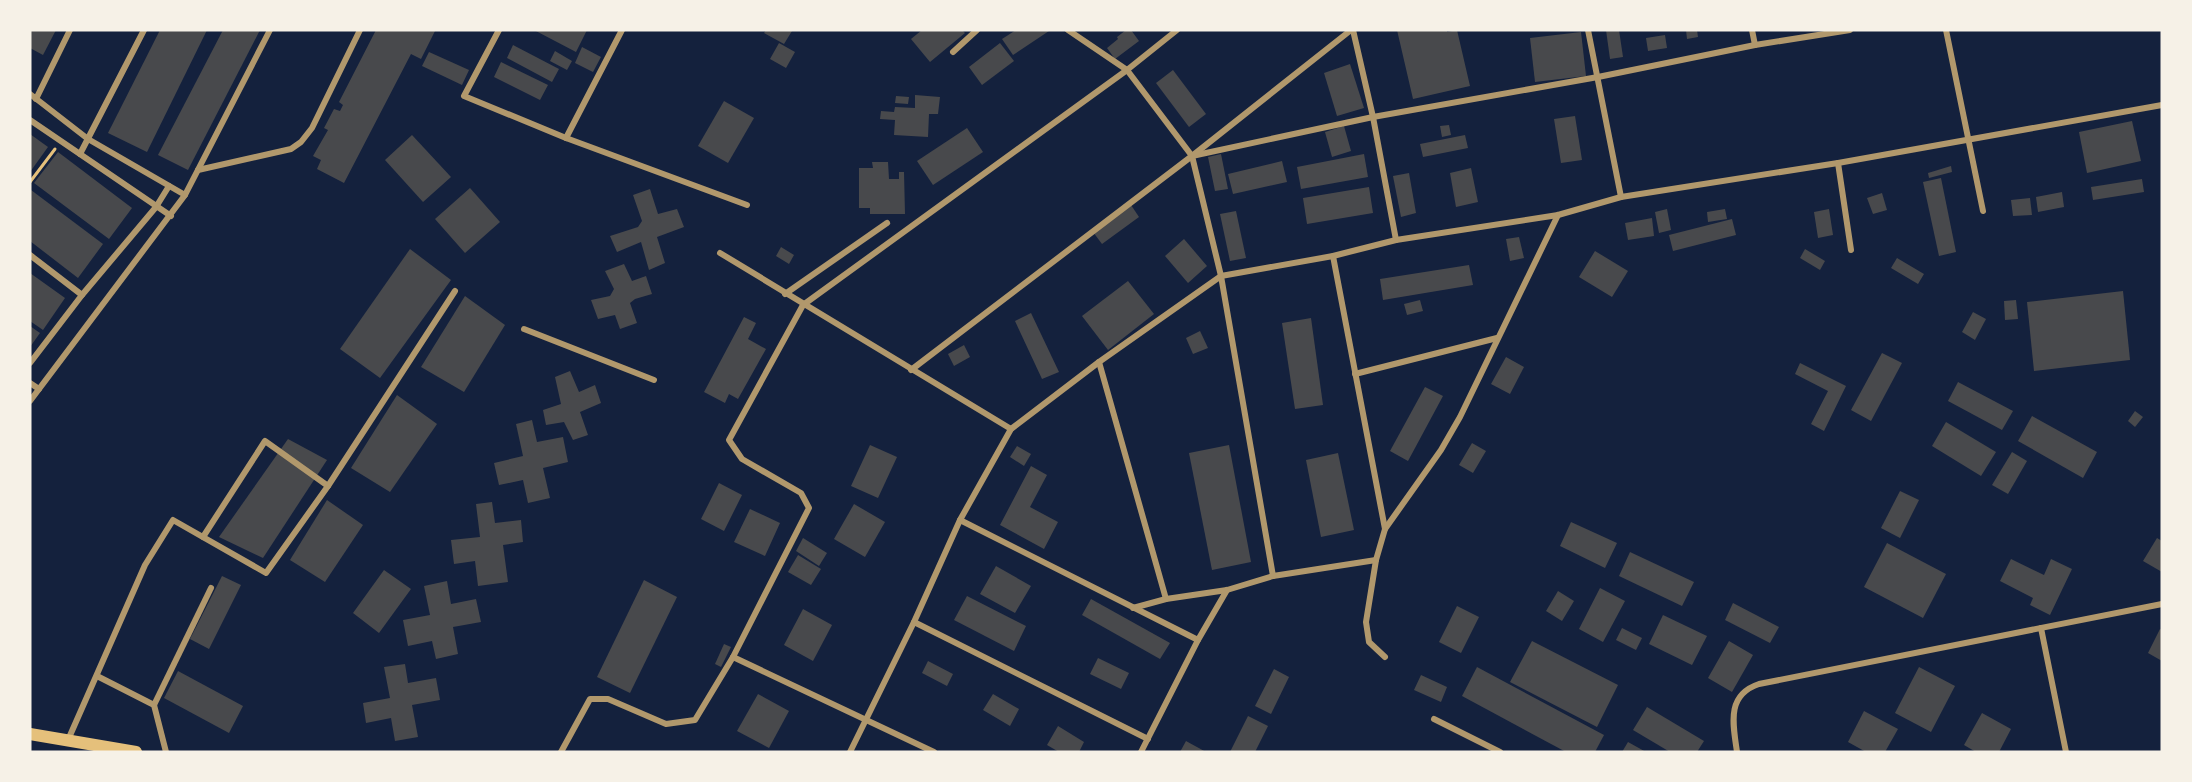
<svg xmlns="http://www.w3.org/2000/svg" width="2192" height="782" viewBox="0 0 2192 782" font-family="'IBM Plex Serif',serif">
<rect width="100%" height="100%" fill="#14213d"/>
<g fill="#48494c">
<polygon points="30,30 56,30 43,55 30,48"/>
<polygon points="160,30 207,30 147,152 108,133"/>
<polygon points="223,30 260,30 188,170 158,155"/>
<polygon points="376,30 435,31 421,59 411,54 344,183 317,169 321,160 313,156 328,130 324,128 334,109 340,111 343,105 339,102"/>
<polygon points="534,30 587,30 576,52"/>
<polygon points="766,30 790,30 792,31 784,44 764,33"/>
<polygon points="922,30 962,30 965,33 930,62 911,39"/>
<polygon points="1016,30 1048,30 1049,31 1013,55 1002,39"/>
<polygon points="1126,30 1131,30 1139,41 1115,59 1107,48 1118,39 1117,37"/>
<polygon points="1397,30 1447,30 1447,32 1457,30 1470,86 1413,99"/>
<polygon points="1606,30 1619,30 1623,57 1610,59"/>
<polygon points="1686,30 1697,30 1698,37 1687,39"/>
<polygon points="1581,32 1586,76 1535,82 1530,38"/>
<polygon points="1665,35 1667,48 1648,51 1646,38"/>
<polygon points="779,43 795,52 786,68 770,59"/>
<polygon points="1000,43 1014,61 982,85 969,67"/>
<polygon points="513,45 559,69 552,82 507,58"/>
<polygon points="582,47 601,57 593,72 575,63"/>
<polygon points="555,51 572,61 567,70 550,61"/>
<polygon points="429,52 469,70 462,85 422,66"/>
<polygon points="501,62 548,85 540,100 494,77"/>
<polygon points="1350,64 1364,108 1337,116 1324,73"/>
<polygon points="1173,70 1206,114 1189,127 1156,83"/>
<polygon points="915,95 940,97 938,114 929,114 928,137 894,135 895,120 880,119 881,111 894,112 895,107 915,108"/>
<polygon points="896,96 909,97 908,104 895,103"/>
<polygon points="724,101 754,118 728,163 698,146"/>
<polygon points="1575,116 1582,160 1561,163 1554,119"/>
<polygon points="2132,121 2141,161 2087,173 2079,132"/>
<polygon points="1449,125 1451,135 1442,137 1440,126"/>
<polygon points="1344,126 1351,151 1332,157 1325,132"/>
<polygon points="967,128 983,152 933,185 917,161"/>
<polygon points="30,134 48,147 30,172"/>
<polygon points="412,135 451,177 423,202 385,160"/>
<polygon points="1465,135 1468,148 1423,157 1420,144"/>
<polygon points="58,152 132,208 109,239 34,183"/>
<polygon points="1221,154 1228,189 1215,191 1208,157"/>
<polygon points="1364,154 1368,177 1301,189 1297,167"/>
<polygon points="1282,161 1287,182 1233,194 1228,174"/>
<polygon points="872,162 888,162 889,179 899,179 899,172 904,172 905,214 870,214 870,208 859,208 859,168 873,168"/>
<polygon points="1951,166 1952,172 1929,178 1928,173"/>
<polygon points="1471,168 1478,202 1456,207 1450,173"/>
<polygon points="1409,173 1416,213 1401,217 1393,176"/>
<polygon points="1941,178 1956,252 1939,256 1923,182"/>
<polygon points="2142,179 2144,192 2093,200 2091,187"/>
<polygon points="1369,187 1373,213 1307,224 1303,198"/>
<polygon points="470,188 500,222 465,253 435,219"/>
<polygon points="650,189 658,214 677,209 684,227 657,237 665,263 649,270 641,242 617,252 610,236 638,227 642,221 633,195"/>
<polygon points="31,190 103,244 78,278 30,241"/>
<polygon points="2062,192 2064,207 2038,212 2036,197"/>
<polygon points="1882,193 1887,210 1873,214 1867,198"/>
<polygon points="2030,198 2032,215 2013,216 2011,200"/>
<polygon points="1131,205 1139,217 1102,244 1093,232"/>
<polygon points="1667,209 1671,230 1659,233 1655,212"/>
<polygon points="1725,209 1727,219 1708,222 1707,212"/>
<polygon points="1829,209 1833,235 1818,238 1814,212"/>
<polygon points="1236,211 1246,258 1230,261 1220,214"/>
<polygon points="1652,218 1654,236 1628,240 1625,223"/>
<polygon points="1732,219 1736,235 1673,251 1669,235"/>
<polygon points="1519,237 1524,258 1510,261 1506,239"/>
<polygon points="1184,239 1207,266 1188,283 1165,256"/>
<polygon points="781,247 794,255 789,264 776,256"/>
<polygon points="410,249 451,280 380,378 340,349"/>
<polygon points="1805,249 1825,261 1820,270 1800,258"/>
<polygon points="1595,251 1628,271 1612,297 1579,277"/>
<polygon points="1897,258 1924,274 1918,284 1891,268"/>
<polygon points="624,264 632,281 646,276 652,294 635,299 630,303 637,323 620,329 615,315 598,319 591,300 610,296 614,289 605,271"/>
<polygon points="1469,265 1473,285 1383,300 1380,279"/>
<polygon points="30,273 65,298 43,330 30,321"/>
<polygon points="1128,281 1154,314 1108,350 1082,316"/>
<polygon points="2123,291 2130,360 2034,371 2027,302"/>
<polygon points="465,296 505,325 464,392 421,367"/>
<polygon points="1420,300 1423,311 1407,315 1404,304"/>
<polygon points="2016,300 2018,319 2005,320 2004,301"/>
<polygon points="1973,312 1986,319 1975,340 1962,332"/>
<polygon points="1031,313 1059,372 1042,379 1015,321"/>
<polygon points="744,317 756,323 748,339 766,349 738,399 729,394 725,403 704,392"/>
<polygon points="1311,318 1323,405 1295,409 1282,323"/>
<polygon points="30,326 40,333 30,347"/>
<polygon points="1200,331 1208,348 1193,354 1186,338"/>
<polygon points="964,345 970,357 954,366 948,354"/>
<polygon points="1882,353 1902,363 1871,421 1851,410"/>
<polygon points="1506,357 1524,367 1510,394 1491,384"/>
<polygon points="1800,363 1846,386 1824,431 1811,424 1828,391 1795,374"/>
<polygon points="570,371 579,392 595,385 601,403 580,412 588,435 573,440 564,422 546,425 543,410 561,404 555,377"/>
<polygon points="1958,382 2013,411 2002,430 1948,401"/>
<polygon points="1425,387 1443,396 1408,461 1390,451"/>
<polygon points="397,395 437,424 390,492 351,468"/>
<polygon points="2135,411 2143,417 2135,427 2128,421"/>
<polygon points="2032,416 2097,452 2083,478 2018,441"/>
<polygon points="532,420 537,442 563,437 568,462 543,468 550,498 528,503 523,480 499,485 494,463 523,456 516,424"/>
<polygon points="1946,422 1996,452 1981,476 1932,446"/>
<polygon points="288,439 327,460 263,558 219,537"/>
<polygon points="1472,443 1486,451 1473,473 1459,465"/>
<polygon points="870,445 897,457 878,498 851,486"/>
<polygon points="1229,445 1251,562 1212,570 1189,453"/>
<polygon points="1017,446 1031,454 1024,466 1010,457"/>
<polygon points="2012,452 2027,461 2008,494 1992,485"/>
<polygon points="1338,453 1354,530 1321,537 1306,460"/>
<polygon points="1031,466 1047,475 1030,507 1058,522 1044,549 1000,525"/>
<polygon points="719,483 742,495 724,531 701,519"/>
<polygon points="1900,491 1919,500 1900,538 1881,528"/>
<polygon points="327,500 363,525 325,582 290,560"/>
<polygon points="492,502 495,523 521,520 523,542 503,545 508,582 478,586 475,561 454,564 451,540 480,537 476,504"/>
<polygon points="854,504 885,522 865,557 834,539"/>
<polygon points="750,509 780,523 765,556 734,542"/>
<polygon points="1571,522 1617,543 1605,568 1560,546"/>
<polygon points="803,538 827,553 819,566 796,551"/>
<polygon points="2157,538 2162,541 2162,572 2143,561"/>
<polygon points="1887,543 1946,574 1923,618 1864,587"/>
<polygon points="1630,552 1694,582 1682,606 1619,576"/>
<polygon points="798,555 821,569 811,585 788,572"/>
<polygon points="2011,559 2044,575 2051,559 2072,569 2050,615 2030,605 2033,598 2000,581"/>
<polygon points="996,566 1031,586 1015,613 980,594"/>
<polygon points="384,570 411,589 379,633 353,613"/>
<polygon points="222,576 241,585 209,649 190,639"/>
<polygon points="644,580 677,597 630,693 597,677"/>
<polygon points="447,581 451,604 476,599 481,622 453,627 458,654 436,659 432,641 408,646 403,620 430,615 424,586"/>
<polygon points="1600,588 1625,601 1603,642 1579,629"/>
<polygon points="1558,591 1574,601 1562,621 1546,611"/>
<polygon points="967,596 1026,626 1014,651 954,620"/>
<polygon points="1091,599 1170,643 1160,659 1082,615"/>
<polygon points="1733,603 1779,627 1770,643 1725,620"/>
<polygon points="1457,606 1479,617 1461,653 1439,642"/>
<polygon points="803,609 832,625 813,661 784,645"/>
<polygon points="1663,615 1707,636 1692,665 1649,644"/>
<polygon points="1622,628 1642,638 1636,650 1616,640"/>
<polygon points="2160,629 2162,630 2162,661 2148,653"/>
<polygon points="1532,641 1618,685 1597,727 1510,682"/>
<polygon points="1729,641 1753,655 1732,692 1708,678"/>
<polygon points="724,644 731,647 721,667 715,664"/>
<polygon points="1098,658 1129,673 1121,689 1090,674"/>
<polygon points="928,661 953,674 947,686 922,673"/>
<polygon points="405,664 408,683 436,678 440,700 412,705 418,737 395,741 391,718 366,723 363,703 390,698 384,667"/>
<polygon points="1477,667 1604,735 1595,752 1566,752 1462,696"/>
<polygon points="1919,667 1955,686 1931,732 1895,713"/>
<polygon points="1274,669 1289,677 1271,714 1255,706"/>
<polygon points="178,671 243,706 229,733 164,698"/>
<polygon points="1421,675 1447,687 1441,702 1414,690"/>
<polygon points="758,694 789,711 769,748 737,731"/>
<polygon points="993,694 1019,709 1010,726 983,710"/>
<polygon points="1647,707 1704,741 1697,752 1670,752 1633,730"/>
<polygon points="1864,711 1898,729 1885,752 1866,752 1848,742"/>
<polygon points="1982,713 2011,729 1999,752 1976,752 1964,745"/>
<polygon points="1248,716 1268,726 1255,752 1230,752"/>
<polygon points="1058,726 1084,742 1079,752 1059,752 1047,745"/>
<polygon points="1186,741 1206,752 1180,752"/>
<polygon points="1628,742 1646,752 1622,752"/>
</g>
<g fill="none" stroke-linecap="round" stroke-linejoin="round">
<polyline stroke="#e5c07b" stroke-width="3" points="30,182 55,149"/>
<g stroke="#b1986c" stroke-width="6">
<polyline points="499,30 464,96 566,138 747,205"/>
<polyline points="1068,30 1127,70 1192,156 1221,276 1273,576"/>
<polyline points="1353,30 1373,117 1396,240"/>
<polyline points="1588,30 1621,197"/>
<polyline points="1752,30 1755,45"/>
<polyline points="1946,30 1983,211"/>
<polyline points="953,52 977,30"/>
<polyline points="30,94 88,139 185,195 30,401"/>
<polyline points="36,99 70,30"/>
<polyline points="30,120 171,216"/>
<polyline points="566,138 622,30"/>
<polyline points="80,154 144,30"/>
<polyline points="1192,156 1373,117 1598,77 1755,45 1850,30"/>
<polyline points="1838,163 1851,250"/>
<polyline points="198,170 291,149 301,142 312,128 360,30"/>
<polyline points="185,195 270,30"/>
<polyline points="720,253 1011,429"/>
<polyline points="30,255 82,295"/>
<polyline points="1333,256 1385,529"/>
<polyline points="785,294 887,223"/>
<polyline points="524,329 654,380"/>
<polyline points="1099,362 1166,599"/>
<polyline points="30,363 82,295 156,207 169,186"/>
<polyline points="911,370 1192,156 1351,30"/>
<polyline points="1355,374 1497,338"/>
<polyline points="30,383 39,389"/>
<polyline points="960,520 1198,640"/>
<polyline points="203,537 265,441 328,486"/>
<polyline points="1133,608 1166,599 1227,590 1273,576 1376,560"/>
<polyline points="914,622 1148,739"/>
<polyline points="2041,628 2066,752"/>
<polyline points="733,657 934,752"/>
<polyline points="1385,657 1369,642 1366,622 1376,560 1385,529 1441,450 1460,417 1558,215"/>
<polyline points="97,676 154,705 166,752"/>
<polyline points="154,705 211,588"/>
<polyline points="1434,719 1500,752"/>
<polyline points="68,740 145,565 173,520 266,573 328,486 455,291"/>
<polyline points="561,752 590,699 608,699 666,724 695,720 733,657 809,508 801,493 742,459 729,440 803,305 1127,70 1177,30"/>
<polyline points="850,752 914,622 960,520 1011,429 1099,362 1221,276 1333,256 1396,240 1558,215 1621,197 1838,163 2162,105"/>
<polyline points="1141,752 1198,640 1227,590"/>
<path d="M1737,752C1733,724 1726,695 1759,684L2162,604"/>
</g>
<polyline stroke="#e5c07b" stroke-width="12" points="30,734 136,752"/>
</g>
<rect width="2192" height="782" fill="none" stroke="#f6f1e7" stroke-width="63"/>
</svg>
